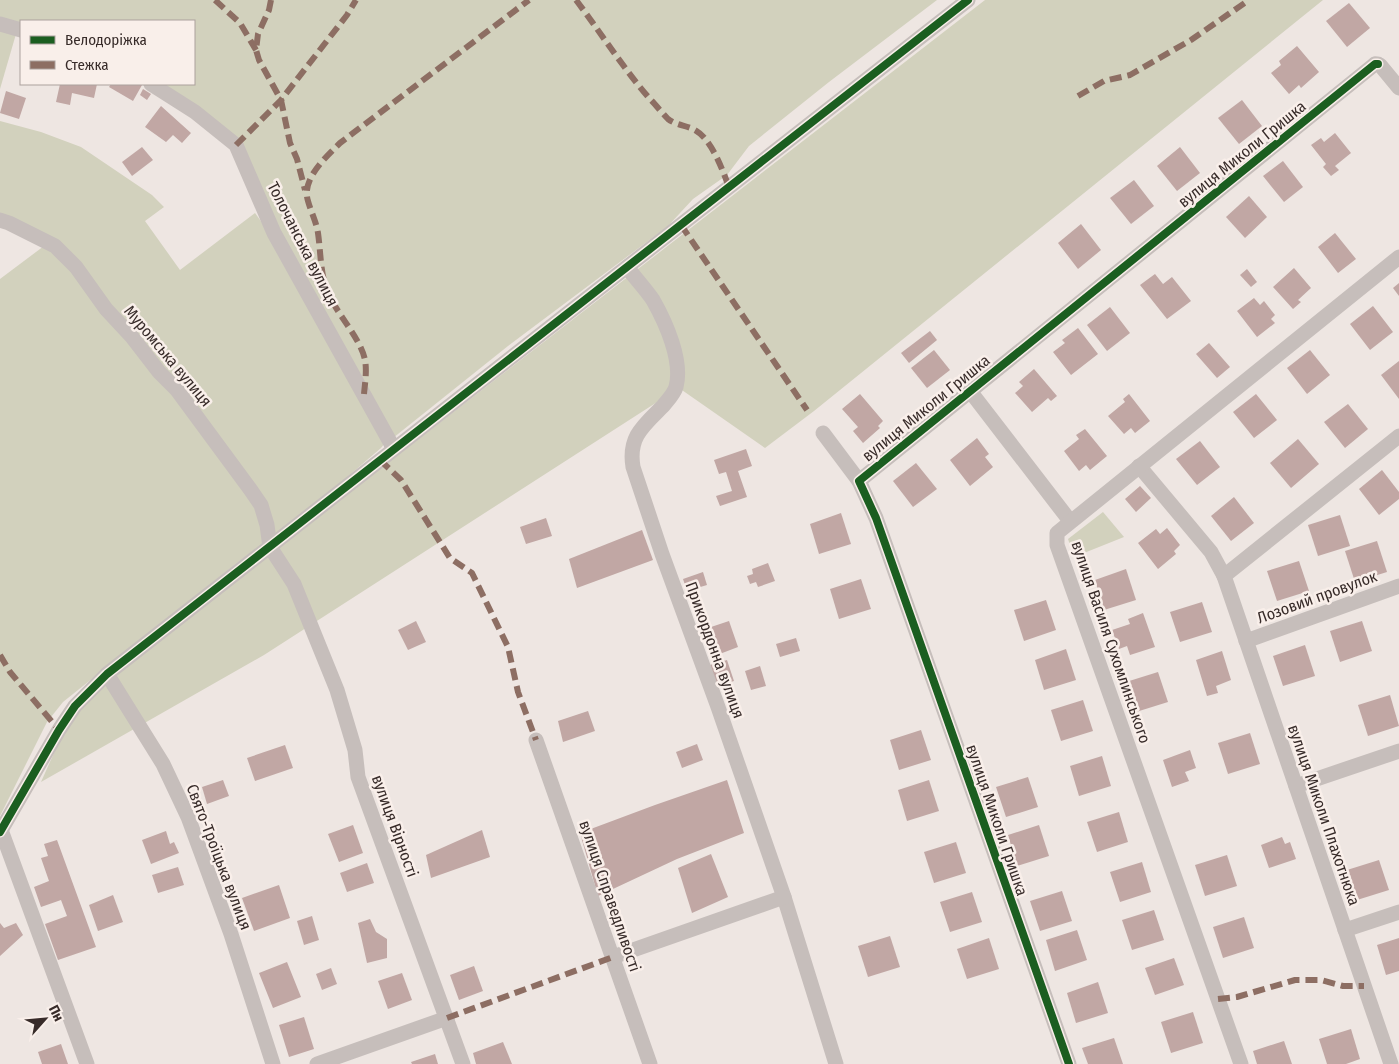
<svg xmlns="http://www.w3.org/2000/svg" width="1399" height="1064" viewBox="0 0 1399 1064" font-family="'Fira Sans Condensed',sans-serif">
<rect width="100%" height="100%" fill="#eee6e2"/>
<g fill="#d2d1bd">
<polygon points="0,0 937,0 829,82 749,146 727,175 693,199 668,226 508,346 393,438 279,231 244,147 157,84 194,84 194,21 21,21 21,26 0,20"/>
<polygon points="985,0 1323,0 814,411 765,448 679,388 264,655 41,782 62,735 80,708 105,682"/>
<polygon points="0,30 16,34 0,89"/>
<polygon points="0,121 41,132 81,147 152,195 164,207 145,221 180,270 255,213 271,235 385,443 381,448 310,509 238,562 63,702 47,722 0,816 0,279 52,240 0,216"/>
<polygon points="1103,512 1124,537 1074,557 1068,539"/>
</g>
<g fill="#c1a7a4">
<polygon points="1349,3 1370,28 1347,47 1326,21"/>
<polygon points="1297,46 1319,72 1301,88 1299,85 1289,94 1271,73 1281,65 1279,61"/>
<polygon points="60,84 97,84 94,98 72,93 70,105 56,102"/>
<polygon points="111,84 140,84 142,85 133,101 109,87"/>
<polygon points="143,89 151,94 147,100 140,95"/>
<polygon points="6,91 26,98 19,119 0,113"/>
<polygon points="1242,100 1262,126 1239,144 1218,118"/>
<polygon points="161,106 191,133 182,143 173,135 166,142 145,127"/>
<polygon points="1335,133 1351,153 1335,166 1339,170 1331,176 1323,167 1326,164 1311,145 1321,138 1324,142"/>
<polygon points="142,147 153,160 132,176 122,162"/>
<polygon points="1180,147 1200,173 1177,191 1157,166"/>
<polygon points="1283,161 1303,187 1284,202 1263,176"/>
<polygon points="1134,180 1154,206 1131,224 1110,198"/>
<polygon points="1249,196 1267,217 1245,238 1226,217"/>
<polygon points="1081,224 1101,250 1078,269 1058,243"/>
<polygon points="1335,233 1356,259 1338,273 1318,247"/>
<polygon points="1294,268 1311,288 1298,300 1301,302 1293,309 1273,287"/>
<polygon points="1247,269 1257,282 1251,287 1240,275"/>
<polygon points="1155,274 1163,284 1172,277 1191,301 1167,319 1140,285"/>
<polygon points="1399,283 1399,296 1393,288"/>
<polygon points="1254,298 1260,305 1264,301 1275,315 1271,319 1275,323 1257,337 1237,311"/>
<polygon points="1373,306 1393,332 1370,350 1350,324"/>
<polygon points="1110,307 1130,333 1107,351 1087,325"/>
<polygon points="1078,328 1098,354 1071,375 1053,352 1065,343 1062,340"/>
<polygon points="930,331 937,340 909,363 901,353"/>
<polygon points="1209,343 1230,367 1217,378 1196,354"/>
<polygon points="934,350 950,370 927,388 911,368"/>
<polygon points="1310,350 1330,375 1307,394 1287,368"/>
<polygon points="1399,361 1399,399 1381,375"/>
<polygon points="1034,369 1057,396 1051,401 1048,398 1032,412 1015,393 1023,386 1019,382"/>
<polygon points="860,394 883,421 878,426 880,428 863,443 853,431 858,427 842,409"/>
<polygon points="1129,394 1150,421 1135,433 1131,428 1124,434 1108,416 1125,402 1123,399"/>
<polygon points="1256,394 1277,420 1254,438 1233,412"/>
<polygon points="1348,404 1368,429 1345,448 1324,422"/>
<polygon points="1085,429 1107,456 1090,470 1086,465 1079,471 1064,451 1079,439 1076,435"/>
<polygon points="977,438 989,454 985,457 993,467 970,486 950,460"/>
<polygon points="1298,439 1319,464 1291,488 1270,463"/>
<polygon points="1200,441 1220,467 1197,485 1176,459"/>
<polygon points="746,449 752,466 738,471 747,497 720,506 716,496 732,491 726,472 719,474 714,460"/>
<polygon points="916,463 937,489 913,507 893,481"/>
<polygon points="1382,470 1399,492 1399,499 1379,515 1359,489"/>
<polygon points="1140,486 1151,498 1136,512 1125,499"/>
<polygon points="1234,497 1254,523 1231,541 1211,516"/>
<polygon points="841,513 851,544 819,554 810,524"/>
<polygon points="1340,515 1350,546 1318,556 1308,525"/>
<polygon points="546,518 552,536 526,544 520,527"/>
<polygon points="1167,528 1180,545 1174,551 1176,554 1158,569 1138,543 1156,529 1160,534"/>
<polygon points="642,530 653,560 577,588 569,559"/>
<polygon points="1377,541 1387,572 1355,582 1345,551"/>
<polygon points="1299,561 1309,591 1277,601 1267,571"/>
<polygon points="768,563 775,581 758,587 756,582 750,584 747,576 753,574 752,569"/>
<polygon points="1126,569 1136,600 1104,610 1095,580"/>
<polygon points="703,572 707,585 687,591 683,579"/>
<polygon points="861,579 871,609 839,619 830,589"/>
<polygon points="1046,600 1056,630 1024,641 1014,610"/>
<polygon points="1202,602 1212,632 1180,642 1170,612"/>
<polygon points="1143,613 1155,647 1130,655 1127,646 1119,649 1112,630 1130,624 1128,619"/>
<polygon points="416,621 426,642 408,650 398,630"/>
<polygon points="729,621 738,647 717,655 708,628"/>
<polygon points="1362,621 1372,651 1340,662 1330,631"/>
<polygon points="796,638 800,651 780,657 776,644"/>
<polygon points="1305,645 1315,676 1283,686 1273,656"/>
<polygon points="1066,649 1076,680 1044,690 1035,660"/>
<polygon points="1222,651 1231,680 1216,686 1218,693 1207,696 1196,660"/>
<polygon points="727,660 734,681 717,686 710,665"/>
<polygon points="760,666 766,686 751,690 745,671"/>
<polygon points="1158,672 1168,702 1136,712 1126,682"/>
<polygon points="1390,695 1399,726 1368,736 1358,705"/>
<polygon points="1083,700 1093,731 1061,741 1051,710"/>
<polygon points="588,711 595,731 563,742 558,721"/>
<polygon points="921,730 931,760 899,770 890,740"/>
<polygon points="1250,733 1260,764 1228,774 1218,743"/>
<polygon points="697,744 703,760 682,768 676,752"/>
<polygon points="285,745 293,768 255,781 247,758"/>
<polygon points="1190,750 1196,768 1185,772 1189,781 1172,787 1163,760"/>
<polygon points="1102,756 1111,786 1079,796 1070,766"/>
<polygon points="1028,777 1038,807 1006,817 996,787"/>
<polygon points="223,780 229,796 207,804 202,787"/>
<polygon points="727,780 744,833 677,859 598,896 580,833 655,805"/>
<polygon points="929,780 939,811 907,821 898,790"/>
<polygon points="1119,812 1128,842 1097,852 1087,822"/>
<polygon points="353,825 363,853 339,862 328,834"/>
<polygon points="1039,825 1049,856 1017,866 1008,835"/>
<polygon points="482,830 490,857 431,878 426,855"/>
<polygon points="166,831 170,844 174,842 179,853 151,864 142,840"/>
<polygon points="1282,837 1285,844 1290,842 1296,859 1269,868 1261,845"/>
<polygon points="57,840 96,947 58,960 45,924 67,916 61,900 41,907 34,887 49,881 41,858 48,856 44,844"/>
<polygon points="956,842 966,873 934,883 924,852"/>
<polygon points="711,854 728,897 692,913 678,868"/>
<polygon points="1227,855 1237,886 1205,896 1195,865"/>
<polygon points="1379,860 1389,890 1357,900 1347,870"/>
<polygon points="1142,862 1151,892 1120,902 1110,872"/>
<polygon points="367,863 374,883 347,892 340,873"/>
<polygon points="178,867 184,885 158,893 152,875"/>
<polygon points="279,885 290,918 254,931 242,898"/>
<polygon points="1062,891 1072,921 1040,931 1030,901"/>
<polygon points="972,892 982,922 950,932 940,902"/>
<polygon points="113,895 123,922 98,931 89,905"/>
<polygon points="1154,910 1164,940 1132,950 1122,920"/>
<polygon points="312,916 319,940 304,945 297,921"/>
<polygon points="1244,917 1254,948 1223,958 1213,927"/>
<polygon points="370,919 376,932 387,939 387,958 367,963 358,923"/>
<polygon points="0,923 4,928 16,923 23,935 0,956"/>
<polygon points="1077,930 1087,960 1055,971 1046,940"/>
<polygon points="890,936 900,967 868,977 858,946"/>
<polygon points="989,938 999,969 967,979 957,949"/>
<polygon points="1399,938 1399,971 1386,975 1377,945"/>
<polygon points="1174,958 1184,985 1155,995 1145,968"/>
<polygon points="287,962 301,997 273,1008 259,973"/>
<polygon points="474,966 483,991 459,1000 450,975"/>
<polygon points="331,968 337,984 322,990 316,974"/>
<polygon points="402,973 412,1000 388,1009 378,981"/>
<polygon points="1098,982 1108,1013 1076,1023 1067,993"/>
<polygon points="1193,1012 1203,1043 1171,1053 1161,1022"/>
<polygon points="304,1017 314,1049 289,1057 279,1025"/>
<polygon points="1351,1029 1360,1059 1346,1064 1327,1064 1319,1039"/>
<polygon points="1114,1038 1123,1064 1088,1064 1082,1048"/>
<polygon points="1284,1041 1292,1064 1257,1064 1253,1051"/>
<polygon points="503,1042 512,1064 476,1064 473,1053"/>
<polygon points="61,1044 68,1064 42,1064 38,1052"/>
<polygon points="435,1054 438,1064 412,1064 411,1062"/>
</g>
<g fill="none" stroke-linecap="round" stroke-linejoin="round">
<g stroke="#c6bebb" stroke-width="15">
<polyline points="0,24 21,30"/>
<polyline points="1375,64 1380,65 1399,88"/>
<polyline points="151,84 195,112 236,145 274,233 394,449"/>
<polyline points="0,220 9,223 55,246 76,267 106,309 132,337 159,372 177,390 250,489 261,505 267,525 270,547 294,584 337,690 355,750 358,777 463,1064"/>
<path d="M627,267C635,278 645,288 653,300C666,323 683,361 676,387C674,394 667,401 663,406C643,426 628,437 633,467L662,554L718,707L784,897L836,1064"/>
<polyline points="970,391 1070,521"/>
<polyline points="823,433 859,481"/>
<polyline points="1139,466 1211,552 1224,576"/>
<polyline points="1246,641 1399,586"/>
<polyline points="107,674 163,764 188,817 231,934 273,1064"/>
<polyline points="536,740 650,1064"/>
<polyline points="1296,786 1399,751"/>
<polyline points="1,830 87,1064"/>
<polyline points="0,832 59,730 75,706 107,674 968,0"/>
<polyline points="1345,930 1399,912"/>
<polyline points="613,957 784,897"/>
<polyline points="317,1064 447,1018"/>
<polyline points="1069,1064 876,518 859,481 1375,64 1378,64"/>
<polyline points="1241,1064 1057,545 1057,533 1399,257"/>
<polyline points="1391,1064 1224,576 1399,436"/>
</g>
<g stroke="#8d6e63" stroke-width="6" stroke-dasharray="12 6" stroke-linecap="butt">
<polyline points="215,0 240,23 256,50"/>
<polyline points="271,0 269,10 258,34 256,50 259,60 281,100 290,143 297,159 305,190"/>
<path d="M576,0C601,33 623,68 650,99C656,105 662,113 668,119C676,125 684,125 693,129C711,137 722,169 729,187"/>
<polyline points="1078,96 1104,81 1130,75 1191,40 1249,0"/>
<polyline points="236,145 281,100 347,15 356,0"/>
<polyline points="681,225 807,410"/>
<path d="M364,394C365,383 367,371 365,360C361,339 337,314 328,293C320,273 321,254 318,233C316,221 311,212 308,201C301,179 326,157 340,143L529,0"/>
<polyline points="380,460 401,480 450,558 472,573 508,647 518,692 536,740"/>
<polyline points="0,655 10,672 59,730"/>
<polyline points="1218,999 1237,997 1295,980 1321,980 1343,986 1364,986"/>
<polyline points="447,1018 613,957"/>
</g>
<defs>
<g id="cycleway">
<polyline points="0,832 59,730 75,706 107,674 968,0"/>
<polyline points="1069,1064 876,518 859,481 1375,64 1378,64"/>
</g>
</defs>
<use href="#cycleway" stroke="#f9efea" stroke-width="11"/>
<use href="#cycleway" stroke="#1b5e20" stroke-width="8"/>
</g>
<g text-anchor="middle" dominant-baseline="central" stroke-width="5" stroke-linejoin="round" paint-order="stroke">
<g font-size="16" fill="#372b29" stroke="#f9efea">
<text transform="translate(1242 154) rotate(-39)">вулиця Миколи Гришка</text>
<text transform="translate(303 244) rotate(63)">Толочанська вулиця</text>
<text transform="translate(168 356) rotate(50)">Муромська вулиця</text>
<text transform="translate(926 408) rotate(-39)">вулиця Миколи Гришка</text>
<text transform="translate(1317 597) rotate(-20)">Лозовий провулок</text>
<text transform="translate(1111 642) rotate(71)">вулиця Василя Сухомлинського</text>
<text transform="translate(715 650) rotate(70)">Прикордонна вулиця</text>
<text transform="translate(1324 815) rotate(71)">вулиця Миколи Плахотнюка</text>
<text transform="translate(997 820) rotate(71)">вулиця Миколи Гришка</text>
<text transform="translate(395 826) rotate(70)">вулиця Вірності</text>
<text transform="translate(219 857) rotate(69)">Свято-Троїцька вулиця</text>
<text transform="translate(610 896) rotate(71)">вулиця Справедливості</text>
</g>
</g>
<rect x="20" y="20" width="175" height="65" fill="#f9efea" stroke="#aba19d"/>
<rect x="30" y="36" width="25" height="8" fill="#1b5e20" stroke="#aba19d"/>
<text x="65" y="45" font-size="15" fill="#372b29">Велодоріжка</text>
<rect x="30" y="61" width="25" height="8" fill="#8d6e63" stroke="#aba19d"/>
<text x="65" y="70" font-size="15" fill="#372b29">Стежка</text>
<g transform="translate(45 1019) rotate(63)" stroke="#f9efea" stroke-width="4" paint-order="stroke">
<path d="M0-4L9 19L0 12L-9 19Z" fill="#372b29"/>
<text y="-8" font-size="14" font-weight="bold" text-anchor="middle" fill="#372b29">Пн</text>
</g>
</svg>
